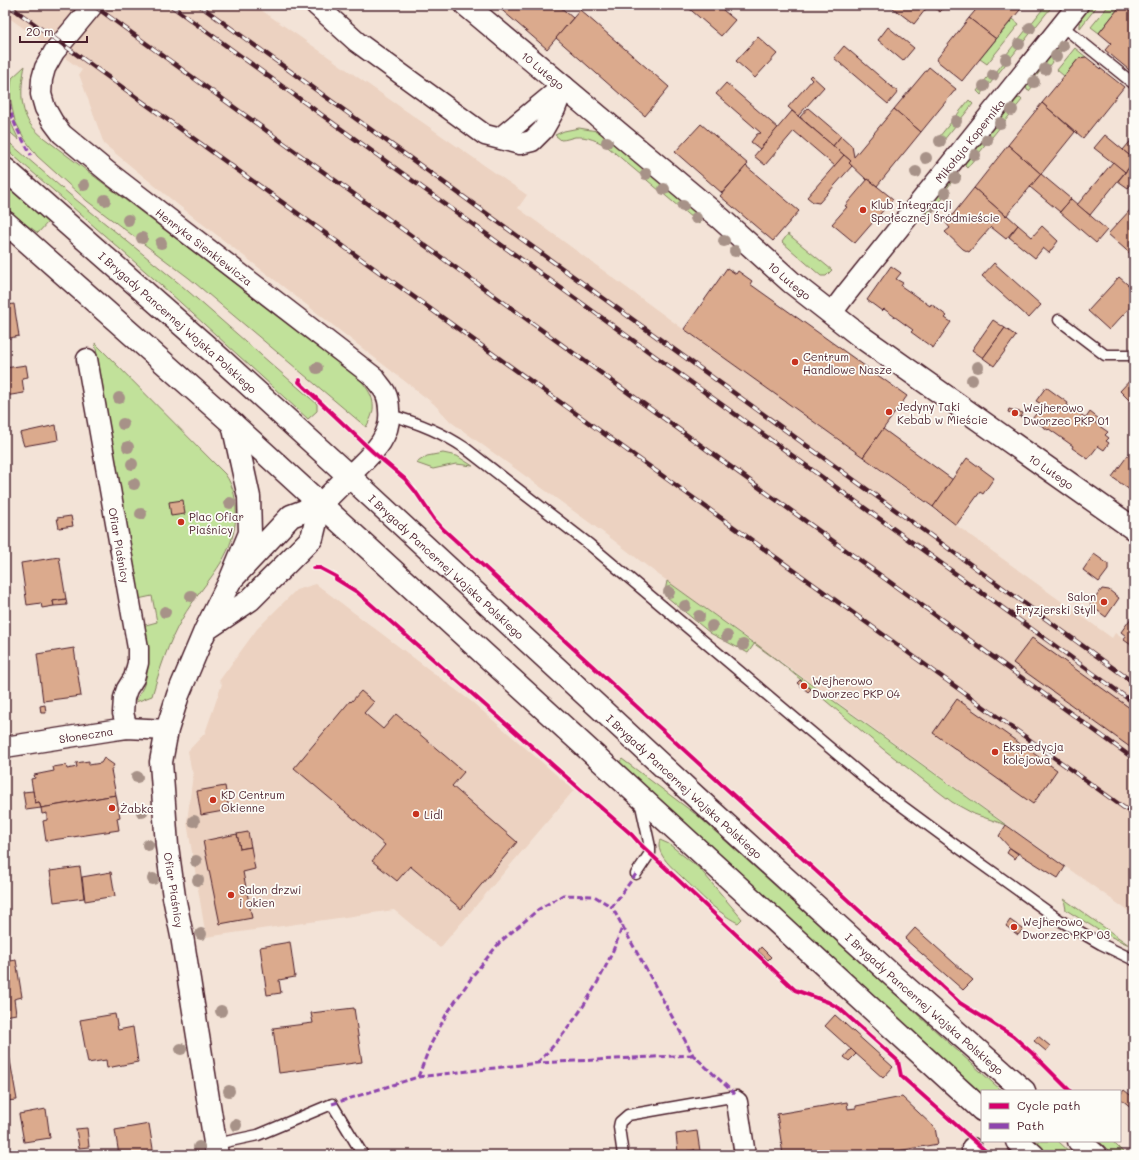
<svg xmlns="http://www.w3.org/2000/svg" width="1139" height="1160" viewBox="0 0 1139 1160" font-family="Mali,sans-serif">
<rect width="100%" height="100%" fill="#f3e3d7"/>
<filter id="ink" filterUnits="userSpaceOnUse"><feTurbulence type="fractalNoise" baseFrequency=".025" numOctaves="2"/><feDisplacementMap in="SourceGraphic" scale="8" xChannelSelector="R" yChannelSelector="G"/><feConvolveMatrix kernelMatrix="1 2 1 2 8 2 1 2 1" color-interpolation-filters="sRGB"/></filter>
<g filter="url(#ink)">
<g fill="#ecd2c1">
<polygon points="5,5 254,5 527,195 518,208 683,329 779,397 1112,638 1115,633 1134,647 1134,915 1066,867 786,665 656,573 608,536 451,422 434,404 177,204 104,144 79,74 82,70 5,15"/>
<polygon points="316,584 472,702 574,790 440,948 394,910 206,937 187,822 193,774 191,768 188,751 205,733 222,684 219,681 257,629 296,590"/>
</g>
<g fill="#c1e19a" stroke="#868062">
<polygon points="1046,5 1053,5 981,95 977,91 993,70 996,72 1004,62 1002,60"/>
<path d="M1091,5H1098L1080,28C1079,18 1085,12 1091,5Z"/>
<polygon points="1109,5 1121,5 1099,33 1091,27"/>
<polygon points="1013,19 1019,24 987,64 980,59"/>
<polygon points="1067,43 1045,71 1042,69 1034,79 1037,81 1029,91 1027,90 1026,85 1057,47"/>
<polygon points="1075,48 1086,57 1079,58 1064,76 1057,70"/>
<path d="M25,66C21,85 19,107 30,124C34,129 39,134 44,138L359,378C373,395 379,406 366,427L189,278L87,201L37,156L24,138L15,121L12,108L10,95L12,78Z"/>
<path d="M6,85C5,111 8,117 19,140L5,128V87Z"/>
<polygon points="1020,98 1022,100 967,168 965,166 965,162 1015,99"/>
<polygon points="969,100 973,104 939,146 935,142"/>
<path d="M579,128L597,131L604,134L701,216L699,224L609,148C599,141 587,136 575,137C570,138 566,140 561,140L555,135L564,131Z"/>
<polygon points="5,139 69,194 181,285 317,404 317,411 308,419 170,293 5,148"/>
<polygon points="955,174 959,174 961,176 956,181 953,180 946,190 948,192 930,214 927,214 926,210"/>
<polygon points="5,184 48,222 38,233 5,209"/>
<polygon points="788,234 832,270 826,276 821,276 782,242"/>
<path d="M95,343L225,474C243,499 237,536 222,561C210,581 193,599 182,619C168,643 160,669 152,696L136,702C138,695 143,689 145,682C151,665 144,644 142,626L157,622L152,596L138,599L126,521Z"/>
<polygon points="443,453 457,456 473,466 456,464 433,469 416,463 427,456"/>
<polygon points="667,581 1006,825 974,814 952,802 883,749 776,659 755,643 748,653 710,633 667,597 665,591"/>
<polygon points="622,759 698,816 1002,1091 982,1091 982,1095 617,765"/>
<path d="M660,840L669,844L700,869L742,919L738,923C732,920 727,917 722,913C708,904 697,891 685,880C677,872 667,864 662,855C659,850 658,844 660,840Z"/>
<polygon points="1064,899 1129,945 1103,933 1066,910"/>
<polygon points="1033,1141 1058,1141 1073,1155 1049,1155"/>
<polygon points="1099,1141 1112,1141 1126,1155 1113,1155"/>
</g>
<g fill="#dbaa8d" stroke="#4a1f2b">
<polygon points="496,5 558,5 573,18 547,49"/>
<polygon points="685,5 717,5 735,20 721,36"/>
<polygon points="896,5 929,5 914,24 893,8"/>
<polygon points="931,5 946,5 940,12"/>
<polygon points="980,5 1024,5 996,39 969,18"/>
<polygon points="1121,5 1123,5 1134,14 1134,74 1105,50 1111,43 1099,33"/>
<polygon points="1123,5 1134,5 1134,14"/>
<polygon points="580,10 669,87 645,116 556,38"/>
<polygon points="969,18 996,39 962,81 936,60"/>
<polygon points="888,27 914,48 903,61 878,40"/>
<polygon points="758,37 777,54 755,78 736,61"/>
<polygon points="844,46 898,92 888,104 834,58"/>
<polygon points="1086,57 1124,87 1083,138 1042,103 1079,58"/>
<polygon points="929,67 956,89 921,132 894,109"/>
<polygon points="811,75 824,87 798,116 788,107 812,80 809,77"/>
<polygon points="726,83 778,128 760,149 751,142 757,134 761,133 716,94"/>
<polygon points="1042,103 1075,132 1041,174 1008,145"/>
<polygon points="808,108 841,136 833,146 800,117"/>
<polygon points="894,109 921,132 877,186 868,179 867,180 849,163 851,161 833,146 841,136 852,146 854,157"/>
<polygon points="792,111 844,155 835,166 794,131 765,165 754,156"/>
<polygon points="701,124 748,164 722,193 675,152"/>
<polygon points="1105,135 1134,159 1134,162 1125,172 1094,148"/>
<polygon points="1134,137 1134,159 1123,150"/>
<polygon points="1008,145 1041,174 1006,216 974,188"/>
<polygon points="844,155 851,161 849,163 852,166 819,203 813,202 807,197"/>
<polygon points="1113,162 1125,172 1090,215 1077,205"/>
<polygon points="1134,162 1134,181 1128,188 1118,181"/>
<polygon points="746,166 799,211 773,241 720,196"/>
<polygon points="1041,174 1071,199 1060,212 1030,187"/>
<polygon points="868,179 893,199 855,243 832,224 847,207 845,206"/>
<polygon points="974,188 1006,216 1007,215 1018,225 1006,239 991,227 969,252 963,249 945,232 950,228 946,223"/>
<polygon points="1071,199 1107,230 1096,243 1060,212"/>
<polygon points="1131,209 1134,212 1134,257 1108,234"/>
<polygon points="1018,225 1032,237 1042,226 1058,241 1049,253 1043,248 1035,258 1009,237"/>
<polygon points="994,263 1041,305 1029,318 982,276"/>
<polygon points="891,266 901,273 896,279 903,283 901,286 930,306 931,304 947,316 945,318 951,322 933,348 911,332 913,330 884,309 882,311 867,300"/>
<polygon points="727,268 736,274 738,271 752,281 750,284 907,396 863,457 684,329"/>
<polygon points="1119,277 1134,290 1134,303 1109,330 1088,311"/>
<polygon points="5,294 6,294 8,305 14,304 19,336 5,339"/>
<polygon points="993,320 1005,328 983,358 972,350"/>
<polygon points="1005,328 1016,336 994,366 983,358"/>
<polygon points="26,365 28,377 22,378 24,393 5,396 5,368"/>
<polygon points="1134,376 1134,405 1120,391"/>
<polygon points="1046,387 1068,403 1067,405 1086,418 1090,412 1099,419 1095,423 1108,432 1105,435 1109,438 1106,441 1109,443 1104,450 1098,446 1088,459 1072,448 1073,446 1049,429 1048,430 1032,419 1043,405 1036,401"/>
<polygon points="1009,409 1023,413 1021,417 1008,412"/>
<polygon points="56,425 58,440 24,446 20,433"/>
<polygon points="883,429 953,480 933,507 863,457"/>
<polygon points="1131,451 1134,453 1134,493 1112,477"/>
<polygon points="967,458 994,478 983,494 980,492 956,525 933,507"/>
<polygon points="183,500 185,514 171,516 169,502"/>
<polygon points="71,516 73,526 59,528 57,518"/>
<polygon points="1094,554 1108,564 1108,570 1099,582 1083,570"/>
<polygon points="59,557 66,599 53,601 54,606 42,608 41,603 27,605 21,563"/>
<polygon points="1102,589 1109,590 1119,598 1106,617 1090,605"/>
<polygon points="66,599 67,605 54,606 53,601"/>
<polygon points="1134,614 1134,647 1124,640 1126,636 1121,632"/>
<polygon points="1032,638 1134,711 1134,750 1013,663"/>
<polygon points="74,648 81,696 43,701 37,654"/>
<polygon points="800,680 811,689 808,692 797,683"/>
<polygon points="361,691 374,702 364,713 383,729 396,714 464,772 452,786 517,842 461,909 410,866 397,881 372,861 385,845 294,768 350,701 351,702"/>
<polygon points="957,699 1057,770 1033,804 933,733"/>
<polygon points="45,705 46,713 41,713 40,706"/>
<polygon points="104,758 114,765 111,770 116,795 41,808 39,802 35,803 31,779 35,778 34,775 54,771 53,767 66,765 67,769 77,767 76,763 89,761 89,765 101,763"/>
<polygon points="225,786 229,810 201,815 197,791"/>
<polygon points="33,791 35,803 39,802 41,808 26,810 23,792"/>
<polygon points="116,795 120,817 117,818 119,830 46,841 43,821 47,820 47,813 42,814 41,808"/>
<polygon points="1006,825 1065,867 1058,878 1010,848 999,836"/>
<polygon points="248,832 251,847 240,849 237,834"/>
<polygon points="237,834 240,849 251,847 255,869 243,872 252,918 220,924 203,841"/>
<polygon points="1010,848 1018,854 1015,859 1007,853"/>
<polygon points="80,867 84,898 54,902 50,871"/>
<polygon points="111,872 115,896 85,901 82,877"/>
<polygon points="1010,920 1023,929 1018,935 1006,926"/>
<polygon points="915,928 973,980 963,990 905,939"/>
<polygon points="290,942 295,977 279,980 281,993 267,995 260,947"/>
<polygon points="761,947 771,957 768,960 758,951"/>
<polygon points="16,960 22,997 14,999 16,1014 5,1016 5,962"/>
<polygon points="354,1008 362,1062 279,1073 273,1028 313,1023 311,1013"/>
<polygon points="115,1014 118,1030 133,1027 138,1062 107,1068 106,1060 88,1063 80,1020"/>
<polygon points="835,1015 893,1067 883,1078 825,1026"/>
<polygon points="1038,1036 1050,1046 1046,1051 1034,1041"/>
<polygon points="5,1049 8,1049 17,1100 5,1101"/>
<polygon points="851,1049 856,1054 849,1061 844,1057"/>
<polygon points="1124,1090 1134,1098 1134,1110 1120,1098 1120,1095"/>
<polygon points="902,1097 935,1128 938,1144 874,1155 783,1155 777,1114 847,1102 848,1109 856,1108 856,1106"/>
<polygon points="46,1109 50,1138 24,1142 19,1114"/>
<polygon points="149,1124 154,1155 119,1155 115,1130"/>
<polygon points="87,1128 89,1147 79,1148 76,1129"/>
<polygon points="697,1131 700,1151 695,1152 695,1150 678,1153 676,1134"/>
<polygon points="79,1150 80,1155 57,1155 57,1153"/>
<polygon points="695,1150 695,1155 663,1155 678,1153"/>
</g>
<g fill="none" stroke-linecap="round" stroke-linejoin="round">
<defs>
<g id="lane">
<polyline points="1062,26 1134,84"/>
<polyline points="1059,320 1105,355 1134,355"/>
<path d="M390,415C416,422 443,433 465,448L590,545L875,786L955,845L1061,921L1101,944L1134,960"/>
<polyline points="636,874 650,853 650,847 640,801"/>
<polyline points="216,1144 258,1135 332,1104 363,1155"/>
<polyline points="623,1155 619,1127 620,1122 628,1115 737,1096 737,1101"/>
</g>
<g id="street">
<path id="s1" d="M93,5L54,52L45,68L42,79L41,94L45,108L53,122L62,134L108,172L374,377C377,382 382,387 385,392C388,398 389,403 389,410C392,440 369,456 349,476"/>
<polyline points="316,5 357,42 485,135 520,144 532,141 543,130 555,109 564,86"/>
<polyline points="500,138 563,86"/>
<path id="s2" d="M831,314L846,294L1078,5"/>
<path id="s3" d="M87,359L138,648V663L134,678L127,689L124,698L123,713L127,728"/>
<path id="s4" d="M5,747L113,730L127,728L167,730"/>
<polyline points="737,1102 745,1155"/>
<polyline points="972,1148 973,1155"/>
</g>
<g id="secondary">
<path id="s5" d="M466,5L721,219L791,282L860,336L1134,529"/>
<polyline points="207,629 250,600 312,538 320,505"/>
<polyline points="217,1155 182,936 174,897 167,846 161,762 167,730 178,695 205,631 230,581 291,516 320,505 349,476"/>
</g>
<g id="primary">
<path id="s6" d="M5,169L214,353L349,476L696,797L893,976L1024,1091"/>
<polyline points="5,222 233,424 982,1110"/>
<polyline points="230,581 250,533 249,497 233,424"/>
<polyline points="1017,1141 1033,1155"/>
<polyline points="1079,1141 1095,1155"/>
</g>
</defs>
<use href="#lane" stroke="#4a1f2b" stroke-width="13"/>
<use href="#street" stroke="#4a1f2b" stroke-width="23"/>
<use href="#secondary" stroke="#4a1f2b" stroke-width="25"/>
<use href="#primary" stroke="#4a1f2b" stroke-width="25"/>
<use href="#lane" stroke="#fdfcf7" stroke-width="10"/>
<use href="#street" stroke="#fdfcf7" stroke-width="20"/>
<use href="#secondary" stroke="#fdfcf7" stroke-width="22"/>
<use href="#primary" stroke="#fdfcf7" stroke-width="22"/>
<defs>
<g id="rail">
<polyline points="8,5 1134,815"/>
<polyline points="93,5 1134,759"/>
<polyline points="170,5 1134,703"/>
<polyline points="199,5 1134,683"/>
</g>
</defs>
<use href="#rail" stroke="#4a1f2b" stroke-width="4.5"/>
<use href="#rail" stroke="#fdfcf7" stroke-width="3" stroke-dasharray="9" stroke-linecap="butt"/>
<g stroke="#8e44ad" stroke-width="3" stroke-dasharray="6 3" stroke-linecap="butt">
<path d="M9,77C5,112 15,125 31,155"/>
<polyline points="636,874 612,907 693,1055 737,1096"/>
<path d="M537,1063C576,1025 605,976 623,925"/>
<polyline points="418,1077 431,1044 446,1015 474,974 500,942 539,909 563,895 594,896 612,907"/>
<polyline points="332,1104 418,1077 537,1063 693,1055"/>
</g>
<defs>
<g id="cycleway">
<polyline points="300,380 299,382 373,452 405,479 415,491 434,519 443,529 960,1003 1013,1036 1032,1053 1070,1091"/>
<polyline points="313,568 320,568 337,577 336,579 357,592 632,835 640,844 795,990 828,1002 839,1008 898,1061 901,1076 990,1155"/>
</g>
</defs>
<use href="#cycleway" stroke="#fdfcf7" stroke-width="6"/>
<use href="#cycleway" stroke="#d6006c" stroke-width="4"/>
</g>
<g fill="#a79288">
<circle cx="1030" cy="28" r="6"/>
<circle cx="1019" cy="44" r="6"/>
<circle cx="1063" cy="46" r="6"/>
<circle cx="1056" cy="56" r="6"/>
<circle cx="1006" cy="59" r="6"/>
<circle cx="1045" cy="69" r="6"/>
<circle cx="993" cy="75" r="6"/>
<circle cx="1034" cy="82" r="6"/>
<circle cx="984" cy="86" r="6"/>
<circle cx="1012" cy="110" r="6"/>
<circle cx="956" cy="121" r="6"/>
<circle cx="1000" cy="123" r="6"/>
<circle cx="987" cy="140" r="6"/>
<circle cx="940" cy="141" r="6"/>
<circle cx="607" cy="142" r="6"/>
<circle cx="975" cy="155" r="6"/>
<circle cx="926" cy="158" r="6"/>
<circle cx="916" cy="172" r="6"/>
<circle cx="646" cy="174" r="6"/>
<circle cx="955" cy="178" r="6"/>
<circle cx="84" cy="185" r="6"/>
<circle cx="664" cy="189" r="6"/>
<circle cx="945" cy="193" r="6"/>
<circle cx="105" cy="200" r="6"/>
<circle cx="683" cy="206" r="6"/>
<circle cx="933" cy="206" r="6"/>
<circle cx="696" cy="218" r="6"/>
<circle cx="128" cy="220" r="6"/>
<circle cx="142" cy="238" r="6"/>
<circle cx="724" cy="241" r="6"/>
<circle cx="161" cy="243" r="6"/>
<circle cx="735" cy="251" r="6"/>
<circle cx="978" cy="367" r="6"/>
<circle cx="317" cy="368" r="6"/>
<circle cx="972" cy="380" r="6"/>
<circle cx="119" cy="398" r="6"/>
<circle cx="123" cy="424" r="6"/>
<circle cx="128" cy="447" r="6"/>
<circle cx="132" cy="464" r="6"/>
<circle cx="134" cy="484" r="6"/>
<circle cx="230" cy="503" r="6"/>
<circle cx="141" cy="514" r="6"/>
<circle cx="669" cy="592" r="6"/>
<circle cx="191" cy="596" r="6"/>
<circle cx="685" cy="606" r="6"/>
<circle cx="165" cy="612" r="6"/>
<circle cx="699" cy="616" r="6"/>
<circle cx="712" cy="626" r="6"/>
<circle cx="727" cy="636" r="6"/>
<circle cx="743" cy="645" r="6"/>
<circle cx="137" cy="777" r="6"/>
<circle cx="142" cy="812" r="6"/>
<circle cx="194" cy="821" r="6"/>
<circle cx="148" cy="845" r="6"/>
<circle cx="196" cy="861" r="6"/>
<circle cx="153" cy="879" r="6"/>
<circle cx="198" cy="880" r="6"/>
<circle cx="201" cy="934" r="6"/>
<circle cx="221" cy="1011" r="6"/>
<circle cx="181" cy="1049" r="6"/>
<circle cx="229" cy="1091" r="6"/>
<circle cx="236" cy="1125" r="6"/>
<circle cx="199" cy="1147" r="6"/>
</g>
</g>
<g fill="#c8321e" stroke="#fdfcf7" stroke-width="1.5">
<circle cx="863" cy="210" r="4"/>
<circle cx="795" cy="362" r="4"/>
<circle cx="889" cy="412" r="4"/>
<circle cx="1015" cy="413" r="4"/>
<circle cx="181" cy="522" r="4"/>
<circle cx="1104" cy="602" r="4"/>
<circle cx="804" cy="686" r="4"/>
<circle cx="995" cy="752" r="4"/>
<circle cx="213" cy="800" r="4"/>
<circle cx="112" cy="808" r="4"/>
<circle cx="416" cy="814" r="4"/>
<circle cx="231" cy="895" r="4"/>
<circle cx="1014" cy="927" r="4"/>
</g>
<g text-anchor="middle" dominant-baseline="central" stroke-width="3.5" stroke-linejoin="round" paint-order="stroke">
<g font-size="11" fill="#4a1f2b" stroke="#fdfcf7">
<text stroke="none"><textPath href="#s5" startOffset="101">10 Lutego</textPath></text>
<text stroke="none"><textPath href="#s2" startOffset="222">Mikołaja Kopernika</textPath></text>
<text stroke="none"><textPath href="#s1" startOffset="333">Henryka Sienkiewicza</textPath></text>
<text stroke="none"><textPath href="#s5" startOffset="425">10 Lutego</textPath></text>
<text stroke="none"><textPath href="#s6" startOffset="231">I Brygady Pancernej Wojska Polskiego</textPath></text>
<text stroke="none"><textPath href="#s5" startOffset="749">10 Lutego</textPath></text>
<text stroke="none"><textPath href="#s3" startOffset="189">Ofiar Piaśnicy</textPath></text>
<text stroke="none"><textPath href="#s6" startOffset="594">I Brygady Pancernej Wojska Polskiego</textPath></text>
<text stroke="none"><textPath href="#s4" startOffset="82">Słoneczna</textPath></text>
<text stroke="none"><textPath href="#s6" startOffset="918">I Brygady Pancernej Wojska Polskiego</textPath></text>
<text transform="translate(174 890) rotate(81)">Ofiar Piaśnicy</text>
<text stroke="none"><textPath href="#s6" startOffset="1242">I Brygady Pancernej Wojska Polskiego</textPath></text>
</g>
<g font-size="11" fill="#4a1f2b" stroke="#fdfcf7" text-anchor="start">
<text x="871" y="204">Klub Integracji<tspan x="871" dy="13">Społecznej Śródmieście</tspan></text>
<text x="803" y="356">Centrum<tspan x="803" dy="13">Handlowe Nasze</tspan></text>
<text x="897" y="406">Jedyny Taki<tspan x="897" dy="13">Kebab w Mieście</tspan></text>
<text x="1023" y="407">Wejherowo<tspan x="1023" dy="13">Dworzec PKP 01</tspan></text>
<text x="189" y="516">Plac Ofiar<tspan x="189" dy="13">Piaśnicy</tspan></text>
<text x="1096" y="596" text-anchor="end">Salon<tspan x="1096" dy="13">Fryzjerski Styll</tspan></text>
<text x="812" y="680">Wejherowo<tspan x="812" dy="13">Dworzec PKP 04</tspan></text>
<text x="1003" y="746">Ekspedycja<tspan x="1003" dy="13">kolejowa</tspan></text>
<text x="221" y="794">KD Centrum<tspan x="221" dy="13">Okienne</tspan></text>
<text x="120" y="808">Żabka</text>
<text x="424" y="814">Lidl</text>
<text x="239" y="889">Salon drzwi<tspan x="239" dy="13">i okien</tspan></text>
<text x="1022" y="921">Wejherowo<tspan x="1022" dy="13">Dworzec PKP 03</tspan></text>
</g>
</g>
<rect width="1139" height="1160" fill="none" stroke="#fdfcf7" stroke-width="20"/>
<rect x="10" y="10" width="1119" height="1140" fill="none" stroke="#4a1f2b" stroke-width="1.5" filter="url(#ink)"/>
<rect x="981" y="1090" width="140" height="52" fill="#fdfcf7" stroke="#b5a4a5"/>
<rect x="989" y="1103" width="20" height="6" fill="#d6006c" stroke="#b5a4a5"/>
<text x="1017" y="1110" font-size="12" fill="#4a1f2b">Cycle path</text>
<rect x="989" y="1123" width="20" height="6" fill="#8e44ad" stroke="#b5a4a5"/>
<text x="1017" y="1130" font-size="12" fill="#4a1f2b">Path</text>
<path d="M20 36v6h67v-6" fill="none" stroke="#4a1f2b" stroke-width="2"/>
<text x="26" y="36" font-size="12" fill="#4a1f2b" stroke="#fdfcf7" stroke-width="3" paint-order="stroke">20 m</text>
</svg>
